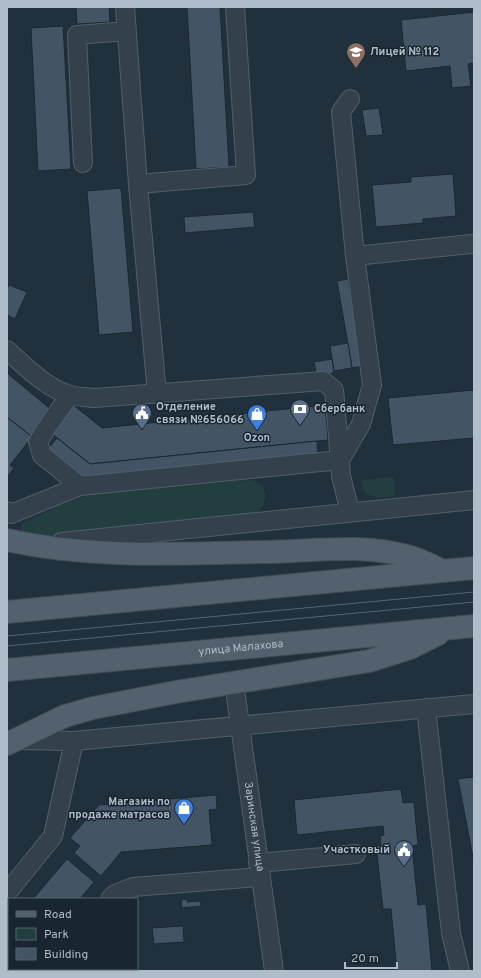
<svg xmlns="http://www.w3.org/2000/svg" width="481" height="978" viewBox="0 0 481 978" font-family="Overpass,sans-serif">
<rect width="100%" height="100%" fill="#20303d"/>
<g fill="#223e3e">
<polygon points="394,477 395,496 377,498 366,494 360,480"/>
<path d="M244,480C247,481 251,480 254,481C271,486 267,507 255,515L49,535L30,536L21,533V524L60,505L92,494Z"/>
</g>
<g fill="#435564" stroke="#1b2833">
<polygon points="76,7 109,7 110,22 77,24"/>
<polygon points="187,7 220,7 229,167 196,169"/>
<polygon points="474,12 474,63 468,64 471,86 452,88 450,66 406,71 401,20"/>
<polygon points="63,26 71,169 38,171 31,28"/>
<polygon points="379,108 383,135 366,136 362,110"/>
<polygon points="453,174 456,216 423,219 423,223 376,227 372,185 411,182 411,177"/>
<polygon points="121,188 133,332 99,335 87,191"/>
<polygon points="253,212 255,227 185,233 184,217"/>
<polygon points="348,279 363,366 352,368 337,281"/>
<polygon points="9,285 27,292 15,319 7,315 7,289"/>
<polygon points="348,343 352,368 334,371 330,346"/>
<polygon points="332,359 334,373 317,376 314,362"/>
<polygon points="7,373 54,412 32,437 7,417"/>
<polygon points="474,390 474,438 393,445 388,398"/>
<polygon points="72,404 102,428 325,405 328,440 90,464 50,432"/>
<polygon points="7,417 32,437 10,465 14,468 7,477"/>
<polygon points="57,438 90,464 317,441 318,455 83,478 47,450"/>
<polygon points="474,777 474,863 458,779"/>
<polygon points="401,789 403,803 414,802 418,845 412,846 418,905 426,904 432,971 397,971 391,909 383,909 376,846 381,845 380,836 384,835 383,826 297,835 294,800"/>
<polygon points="216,795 217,809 209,810 212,845 121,852 101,876 74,853 80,846 70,838 99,805"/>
<polygon points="67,859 94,882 80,899 33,899"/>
<polygon points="187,899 187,902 200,901 201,906 182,908 181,900"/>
<polygon points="183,926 184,942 154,944 152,928"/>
<polygon points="9,928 9,969 21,969 20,971 7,971 7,931"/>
</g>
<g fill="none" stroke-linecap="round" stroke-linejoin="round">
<defs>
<g id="minor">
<polyline points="125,7 138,184"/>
<polyline points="350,99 341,112 355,256"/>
<polyline points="83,163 77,35 126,31"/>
<path d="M7,350C25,366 46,388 70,395C77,397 87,397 94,398L323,381L334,390L340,460"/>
<polyline points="157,394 138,184 246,175 235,7"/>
<polyline points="50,423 70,395"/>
<polyline points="46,429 38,442 42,455 80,486"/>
<polyline points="340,460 361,424 372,385 355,256 471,244"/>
<polyline points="7,511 11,514 80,486 340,460 341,476 350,512"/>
<polyline points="61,542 474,500"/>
<path id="s1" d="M234,682L274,971"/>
<polyline points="426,708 451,933 460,971"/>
<polyline points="15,740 74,741 474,704"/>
<polyline points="258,863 356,854"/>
<polyline points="7,893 53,836 74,741"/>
<polyline points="110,899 115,894 133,887 260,877"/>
<polyline points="51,971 53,969"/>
</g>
<g id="major">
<path d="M7,540C90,558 175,554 260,552C308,552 360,543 407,556C419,559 430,565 441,570"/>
<polyline points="7,612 474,568"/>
<path id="s2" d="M7,670L474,626"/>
<polyline points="7,744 65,716 93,708 176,692 369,661 410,648 438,634"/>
</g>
</defs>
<use href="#minor" stroke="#525f6b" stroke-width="20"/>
<use href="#major" stroke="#404d59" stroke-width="24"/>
<use href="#minor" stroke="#34414d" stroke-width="18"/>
<use href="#major" stroke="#52616d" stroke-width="22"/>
<g stroke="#556674" stroke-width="1">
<polyline points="7,636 474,592"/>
<polyline points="7,646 474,602"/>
</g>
</g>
<defs>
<symbol id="school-pin" viewBox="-11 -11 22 30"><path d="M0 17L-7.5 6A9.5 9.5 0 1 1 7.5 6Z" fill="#8d6e63" stroke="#192631"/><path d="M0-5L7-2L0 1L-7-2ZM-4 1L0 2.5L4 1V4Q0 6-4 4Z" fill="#fff"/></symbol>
<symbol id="bank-pin" viewBox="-11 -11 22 30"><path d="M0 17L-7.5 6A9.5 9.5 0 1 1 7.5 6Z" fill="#5c6f8a" stroke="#192631"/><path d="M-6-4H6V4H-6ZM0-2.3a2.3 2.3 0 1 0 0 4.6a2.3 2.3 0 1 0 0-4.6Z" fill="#fff"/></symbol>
<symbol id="civic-pin" viewBox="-11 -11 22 30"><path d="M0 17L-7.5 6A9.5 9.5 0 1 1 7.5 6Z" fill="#5c6f8a" stroke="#192631"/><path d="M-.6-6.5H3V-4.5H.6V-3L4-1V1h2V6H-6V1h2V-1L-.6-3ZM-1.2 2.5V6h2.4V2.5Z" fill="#fff"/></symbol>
<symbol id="shop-pin" viewBox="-11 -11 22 30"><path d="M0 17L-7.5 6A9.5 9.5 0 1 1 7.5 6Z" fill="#3f7fe0" stroke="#192631"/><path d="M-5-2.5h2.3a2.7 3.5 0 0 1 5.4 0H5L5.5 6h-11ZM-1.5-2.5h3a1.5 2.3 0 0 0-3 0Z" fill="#fff"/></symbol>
</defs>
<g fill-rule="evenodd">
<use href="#school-pin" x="345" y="41" width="22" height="30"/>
<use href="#bank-pin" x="289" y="398" width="22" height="30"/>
<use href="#civic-pin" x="131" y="402" width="22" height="30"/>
<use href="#shop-pin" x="246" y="403" width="22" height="30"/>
<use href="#shop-pin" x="173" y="797" width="22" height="30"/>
<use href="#civic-pin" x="393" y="839" width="22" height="30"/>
</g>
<g text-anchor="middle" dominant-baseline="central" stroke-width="3" stroke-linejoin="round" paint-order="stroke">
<g font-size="11" font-weight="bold" fill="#afbcc9" stroke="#192631" text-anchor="start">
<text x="370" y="52">Лицей № 112</text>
<text x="156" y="407">Отделение<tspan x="156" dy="13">связи №656066</tspan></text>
<text x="314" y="409">Сбербанк</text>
<text x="257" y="438" text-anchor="middle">Ozon</text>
<text x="170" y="802" text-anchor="end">Магазин по<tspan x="170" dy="13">продаже матрасов</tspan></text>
<text x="390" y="850" text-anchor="end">Участковый</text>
</g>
<g font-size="11" fill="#afbcc9" stroke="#192631">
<text stroke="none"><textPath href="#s2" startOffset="235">улица Малахова</textPath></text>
<text stroke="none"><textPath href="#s1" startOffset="146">Заринская улица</textPath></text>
</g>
</g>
<rect width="481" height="978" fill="none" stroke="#afbcc9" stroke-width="16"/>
<rect x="8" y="898" width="130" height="72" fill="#192631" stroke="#55626e"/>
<rect x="16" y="911" width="20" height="6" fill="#52616d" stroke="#55626e"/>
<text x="44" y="918" font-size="12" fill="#afbcc9">Road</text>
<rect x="16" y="928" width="20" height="12" fill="#223e3e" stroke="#55626e"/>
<text x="44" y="938" font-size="12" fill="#afbcc9">Park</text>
<rect x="16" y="948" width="20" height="12" fill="#435564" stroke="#55626e"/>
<text x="44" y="958" font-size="12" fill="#afbcc9">Building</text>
<path d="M345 962v6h52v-6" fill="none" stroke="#afbcc9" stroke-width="2"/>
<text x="351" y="962" font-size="12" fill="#afbcc9" stroke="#192631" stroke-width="3" paint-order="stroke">20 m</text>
</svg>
